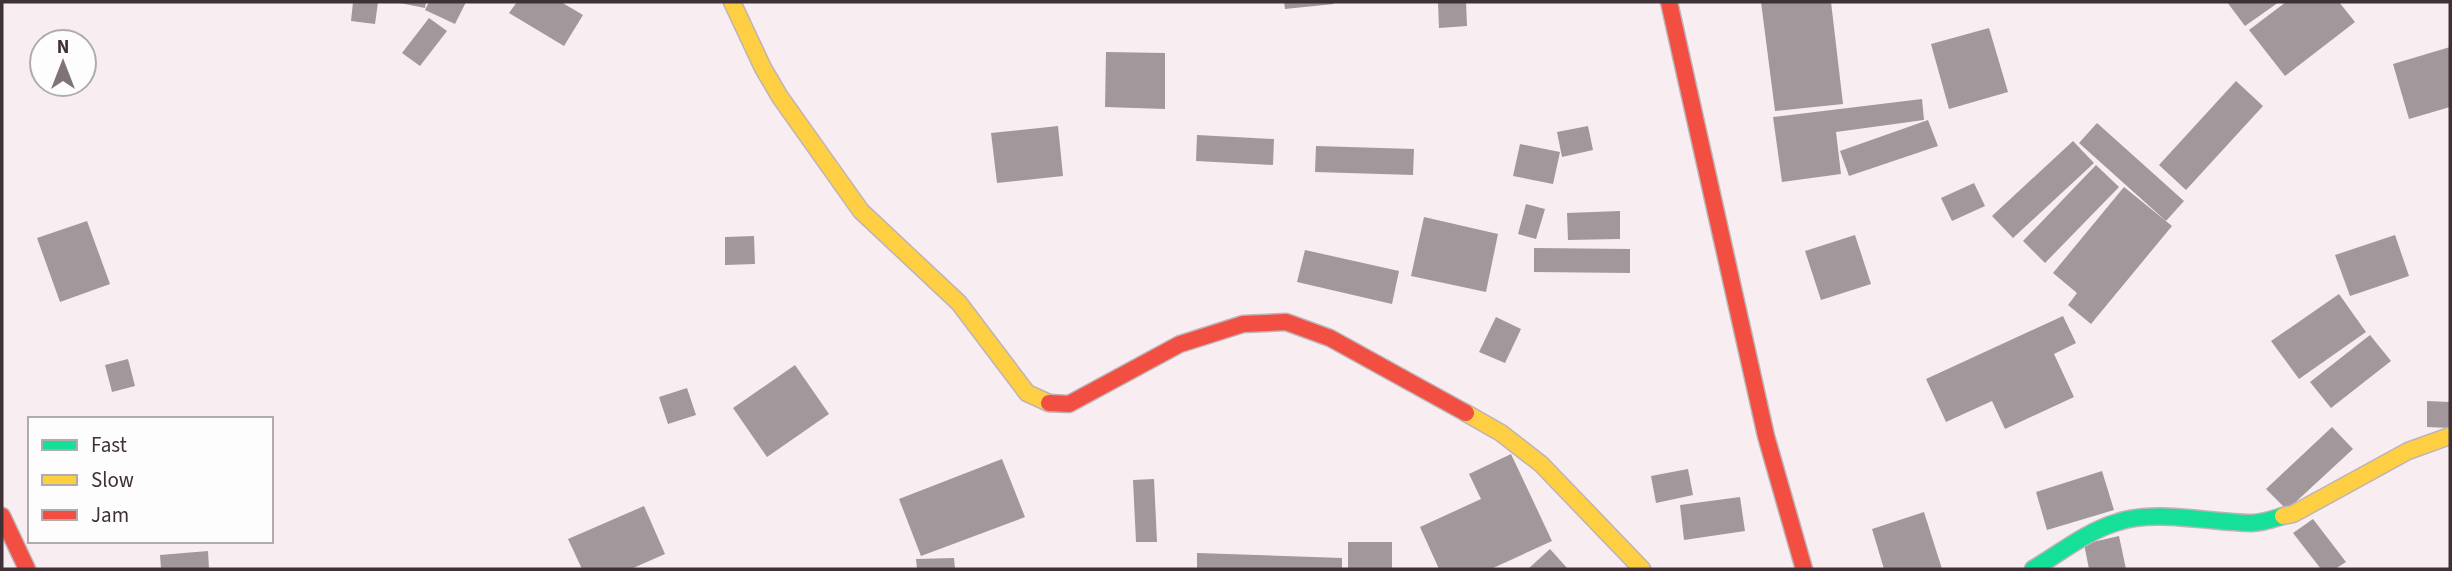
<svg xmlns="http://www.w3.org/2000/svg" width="2452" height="571" viewBox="0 0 2452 571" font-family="'Source Sans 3',sans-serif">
<rect width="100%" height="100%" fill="#f8eef1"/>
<g fill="#a2989b">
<polygon points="353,2 378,2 375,24 351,21"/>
<polygon points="395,2 426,2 425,8"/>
<polygon points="429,2 466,2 455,24 425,10"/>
<polygon points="517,2 561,2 583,15 564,46 509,13"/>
<polygon points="1284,2 1333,2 1334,4 1285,9"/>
<polygon points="1438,2 1466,2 1467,26 1439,28"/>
<polygon points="1761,2 1831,2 1843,104 1775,111"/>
<polygon points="2227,2 2279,2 2245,26"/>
<polygon points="2286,2 2339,2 2355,22 2285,76 2249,30"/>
<polygon points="429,18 447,31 420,66 402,53"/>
<polygon points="1989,28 2008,92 1949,109 1931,44"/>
<polygon points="2450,47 2450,107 2409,119 2393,64"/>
<polygon points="1106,52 1165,53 1165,109 1105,107"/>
<polygon points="2236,81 2263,106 2186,190 2159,165"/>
<polygon points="1922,99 1924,120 1836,132 1841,174 1782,182 1773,117"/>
<polygon points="1928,120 1938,146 1849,176 1840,151"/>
<polygon points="2097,123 2184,201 2166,221 2079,143"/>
<polygon points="1058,126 1063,176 997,183 991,133"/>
<polygon points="1588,126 1593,150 1562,157 1557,132"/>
<polygon points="1197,135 1274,139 1273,165 1196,161"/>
<polygon points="2073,141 2094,163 2013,238 1992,216"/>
<polygon points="1520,144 1560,152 1553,184 1513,176"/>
<polygon points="1316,146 1414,149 1413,175 1315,172"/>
<polygon points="2096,165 2119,187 2045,263 2023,241"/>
<polygon points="1974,183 1985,206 1952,221 1941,198"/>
<polygon points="2124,187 2172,226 2091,324 2068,305 2077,293 2053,273"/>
<polygon points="1526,204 1545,209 1536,239 1518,234"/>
<polygon points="1620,211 1620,239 1568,240 1567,213"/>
<polygon points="1424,217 1498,234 1486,292 1411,276"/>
<polygon points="87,221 110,284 60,302 37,238"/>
<polygon points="1855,235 1871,284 1821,300 1805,251"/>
<polygon points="2395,235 2409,276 2350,296 2335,255"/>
<polygon points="754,236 755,264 725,265 725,237"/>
<polygon points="1534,248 1630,249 1630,273 1534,272"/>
<polygon points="1305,250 1399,271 1392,304 1297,282"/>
<polygon points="2339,294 2366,332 2299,379 2271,341"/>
<polygon points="2063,316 2076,343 2054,354 2074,397 2005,429 1992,401 1946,422 1926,379"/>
<polygon points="1496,317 1521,329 1505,363 1479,352"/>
<polygon points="2370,335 2391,361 2331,408 2310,382"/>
<polygon points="128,359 135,386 112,392 105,365"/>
<polygon points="795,365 829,414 767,457 733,408"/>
<polygon points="687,388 696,415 668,424 659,397"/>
<polygon points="2427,401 2450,402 2450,428 2427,427"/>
<polygon points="2332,427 2353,449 2287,510 2266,489"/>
<polygon points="1511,454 1552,541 1491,569 1439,569 1420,527 1481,499 1469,474"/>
<polygon points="1002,459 1025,517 921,556 899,499"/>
<polygon points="1688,469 1693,495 1656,503 1651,476"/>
<polygon points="2102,471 2114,510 2047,530 2036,492"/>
<polygon points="1154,479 1157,542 1136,542 1133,480"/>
<polygon points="1740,497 1745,531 1684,540 1680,505"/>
<polygon points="644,506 665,554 631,569 582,569 568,539"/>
<polygon points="1924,512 1942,569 1884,569 1872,529"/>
<polygon points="2313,519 2346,562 2335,569 2321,569 2293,533"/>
<polygon points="2119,536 2126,569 2089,569 2084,544"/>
<rect x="1348" y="542" width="44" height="27"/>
<polygon points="1550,549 1568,569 1528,569"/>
<polygon points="208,551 209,569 161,569 160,555"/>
<polygon points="1197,553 1342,558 1342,569 1197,569"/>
<polygon points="954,558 955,569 917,569 916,559"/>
</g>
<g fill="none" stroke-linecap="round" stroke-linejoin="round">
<defs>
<path id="fast" d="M2033,569C2060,553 2087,531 2118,522C2156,509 2212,523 2252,523C2262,523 2273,519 2283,516"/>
<g id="slow">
<polyline points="732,2 763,68 780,97 861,211 959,303 1027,393 1049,403"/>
<polyline points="1466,413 1501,433 1541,464 1642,569"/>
<polyline points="2283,516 2293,514 2408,451 2450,436"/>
</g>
<g id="jam">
<polyline points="1669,2 1766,436 1804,569"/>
<polyline points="1049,403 1069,404 1180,344 1243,324 1286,322 1330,338 1466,413"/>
<polyline points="2,516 27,569"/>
</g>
</defs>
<use href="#fast" stroke="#beb3b7" stroke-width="19"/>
<use href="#slow" stroke="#beb3b7" stroke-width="19"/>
<use href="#jam" stroke="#beb3b7" stroke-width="19"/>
<use href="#fast" stroke="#16e098" stroke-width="16"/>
<use href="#slow" stroke="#ffcf43" stroke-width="16"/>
<use href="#jam" stroke="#f24e42" stroke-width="16"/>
</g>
<rect width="2452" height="571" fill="none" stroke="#403136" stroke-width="7"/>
<rect x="28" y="417" width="245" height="126" fill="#fdfdfd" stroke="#b1abad" stroke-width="2"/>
<rect x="42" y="440" width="35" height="10" fill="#16e098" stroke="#b1abad" stroke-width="2"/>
<text x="91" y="452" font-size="21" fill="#403136">Fast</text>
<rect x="42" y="475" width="35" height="10" fill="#ffcf43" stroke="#b1abad" stroke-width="2"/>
<text x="91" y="487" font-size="21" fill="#403136">Slow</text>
<rect x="42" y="510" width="35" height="10" fill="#f24e42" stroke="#b1abad" stroke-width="2"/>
<text x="91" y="522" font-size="21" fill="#403136">Jam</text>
<g transform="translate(63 63)"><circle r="33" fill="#fdfdfd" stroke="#b1abad" stroke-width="2"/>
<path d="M0-5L12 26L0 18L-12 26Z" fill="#807377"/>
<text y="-10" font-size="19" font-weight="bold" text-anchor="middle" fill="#403136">N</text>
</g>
</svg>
